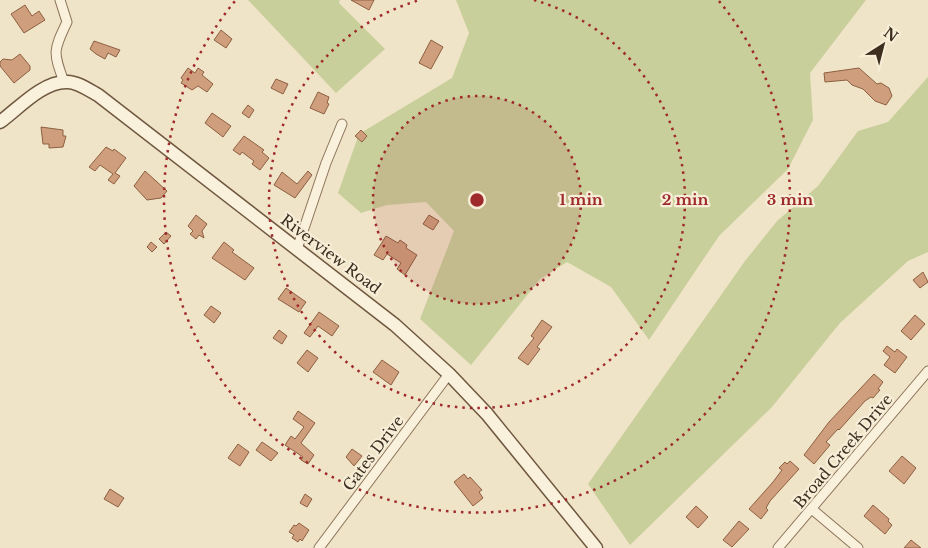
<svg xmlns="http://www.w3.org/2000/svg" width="928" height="548" viewBox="0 0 928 548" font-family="'Libre Baskerville',serif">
<rect width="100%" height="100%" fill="#f0e4c8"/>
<g fill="#c9cf9b">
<polygon points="248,0 340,0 339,3 385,49 336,93"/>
<polygon points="456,0 866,0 810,73 813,120 788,169 719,236 649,340 611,287 567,262 540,279 471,365 420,319 454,231 426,202 387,205 361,213 338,193 359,134 452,78 469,33"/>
<polygon points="928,77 928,252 908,261 840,323 772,407 630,545 588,484 745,261 777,221 818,186 858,131 888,122"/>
</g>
<g fill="#cf9f7d" stroke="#8d5f41">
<polygon points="351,0 374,0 369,10"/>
<polygon points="25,5 32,16 39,11 45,20 24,33 11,14"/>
<polygon points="221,30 232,39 226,48 214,40"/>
<polygon points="431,40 443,47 431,69 419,63"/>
<polygon points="94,41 120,50 116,57 108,53 105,59 96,54 90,49"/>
<polygon points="20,54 30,66 30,70 14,83 0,66 0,62 3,59 12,60"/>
<polygon points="188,68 195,73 198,68 204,72 202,75 213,84 207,92 198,86 192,90 181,83 183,80 181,78"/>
<polygon points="859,68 877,84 881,83 889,88 892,96 886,105 875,101 863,89 852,85 847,80 825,82 824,73"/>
<polygon points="276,79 288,84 283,94 271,88"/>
<polygon points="318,92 329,97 327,103 329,104 324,114 310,108"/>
<polygon points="248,105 254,110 249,118 242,113"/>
<polygon points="212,113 231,126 223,137 205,123"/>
<polygon points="41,127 63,130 63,136 66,136 63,147 49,148 49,144 43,144"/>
<polygon points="361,130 367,136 362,142 355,136"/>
<polygon points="244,136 264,150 262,152 269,158 260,170 252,164 254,161 242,152 240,155 233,150"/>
<polygon points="106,147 113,151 114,149 126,158 115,173 120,176 114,184 108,180 113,174 100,165 95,171 89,167"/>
<polygon points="145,171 167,191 161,198 147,200 134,186"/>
<polygon points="308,171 312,175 295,198 274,185 282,172 297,184"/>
<polygon points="196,215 207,224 202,231 204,238 199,235 196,239 190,234 193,231 188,226"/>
<polygon points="429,215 439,221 433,230 423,224"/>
<polygon points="166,232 171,236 164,244 159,239"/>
<polygon points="386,236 398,243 400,240 407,245 406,248 417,255 405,275 397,269 401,263 387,254 383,260 374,255"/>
<polygon points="151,242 157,247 152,252 147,247"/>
<polygon points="224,242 234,250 232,252 254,268 245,280 212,258"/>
<polygon points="923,272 928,282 920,288 913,280"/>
<polygon points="286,288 306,302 299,312 278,299"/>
<polygon points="211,306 221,313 214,323 204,315"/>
<polygon points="319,312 339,326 332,336 318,326 310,337 304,333"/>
<polygon points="915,315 925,324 911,340 901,331"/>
<polygon points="542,320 552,327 537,347 540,349 528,365 518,358 534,338 531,336"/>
<polygon points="279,330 287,336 282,344 273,338"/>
<polygon points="887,346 895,352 897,349 907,357 895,373 884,365 890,357 883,351"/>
<polygon points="307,350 318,358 308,372 297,363"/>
<polygon points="382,360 399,372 391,385 373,372"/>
<polygon points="874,374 883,382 878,389 880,390 873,398 871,397 865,401 839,430 838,429 826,442 830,445 814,464 804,455 829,422"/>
<polygon points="298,411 315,423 301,443 314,455 308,464 301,460 303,457 285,445 291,436 295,439 304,427 293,419"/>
<polygon points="262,442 278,453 271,461 256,450"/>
<polygon points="238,444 249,452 240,466 228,458"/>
<polygon points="352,449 362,456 354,466 346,457"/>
<polygon points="902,456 916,468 904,484 889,471"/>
<polygon points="790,461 799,469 770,501 766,508 768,510 761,519 749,509 773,482 782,470 779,468 785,462 787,464"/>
<polygon points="464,474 468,479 470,477 482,490 479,492 483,498 473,506 454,482"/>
<polygon points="110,489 124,498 118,507 104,499"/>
<polygon points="305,494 312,499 307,507 300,503"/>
<polygon points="873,505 889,519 888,521 892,525 885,534 864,516"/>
<polygon points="696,506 708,517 698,528 686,517"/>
<polygon points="739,521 749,529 732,547 723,540"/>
<polygon points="299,523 309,530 302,541 300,539 298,542 292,538 294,535 289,532 294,525 296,526"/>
<polygon points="911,540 921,548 904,548"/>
</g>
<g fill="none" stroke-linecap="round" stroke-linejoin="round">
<defs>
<g id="street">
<path d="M60,0L67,22C53,51 53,52 64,82"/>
<polyline points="297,249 326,163 342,124"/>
<polyline points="813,510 858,548"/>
<polyline points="319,548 449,374"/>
<polyline points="778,548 928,371"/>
</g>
<path id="secondary" d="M0,122C18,109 42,82 66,82C76,81 89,90 98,95L395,325L449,374L487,414L596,548"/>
</defs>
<use href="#street" stroke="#8d765c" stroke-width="11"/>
<use href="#secondary" stroke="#6f573f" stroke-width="15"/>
<use href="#street" stroke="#faf1dc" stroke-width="9"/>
<use href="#secondary" stroke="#faf1dc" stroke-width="12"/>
</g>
<circle cx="477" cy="200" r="104" fill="#9e2a2b" fill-opacity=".12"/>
<g fill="none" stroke="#9e2a2b" stroke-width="2.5" stroke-dasharray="2.5 5">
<circle cx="477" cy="200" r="104"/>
<path d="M534 0A208 208 0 1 1 420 0"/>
<path d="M719 1A313 313 0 1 1 235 1"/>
</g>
<g text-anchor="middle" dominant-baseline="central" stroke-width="4.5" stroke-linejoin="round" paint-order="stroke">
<g font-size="15" fill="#3d2e20" stroke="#f7eed8">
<text transform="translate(331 254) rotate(37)">Riverview Road</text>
<text transform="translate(843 451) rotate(-50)">Broad Creek Drive</text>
<text transform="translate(373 453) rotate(-53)">Gates Drive</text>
</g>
</g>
<circle cx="477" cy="200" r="8" fill="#9e2a2b" stroke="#f7eed8" stroke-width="2.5"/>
<g font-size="15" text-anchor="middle" font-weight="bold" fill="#9e2a2b" stroke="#f7eed8" stroke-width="4.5" stroke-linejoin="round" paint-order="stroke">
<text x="581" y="205">1 min</text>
<text x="685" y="205">2 min</text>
<text x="790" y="205">3 min</text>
</g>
<g transform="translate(883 45) rotate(36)" stroke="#f7eed8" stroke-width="4" paint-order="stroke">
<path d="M0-4L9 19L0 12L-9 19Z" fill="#3d2e20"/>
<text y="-8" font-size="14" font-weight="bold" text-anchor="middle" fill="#3d2e20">N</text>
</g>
</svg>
